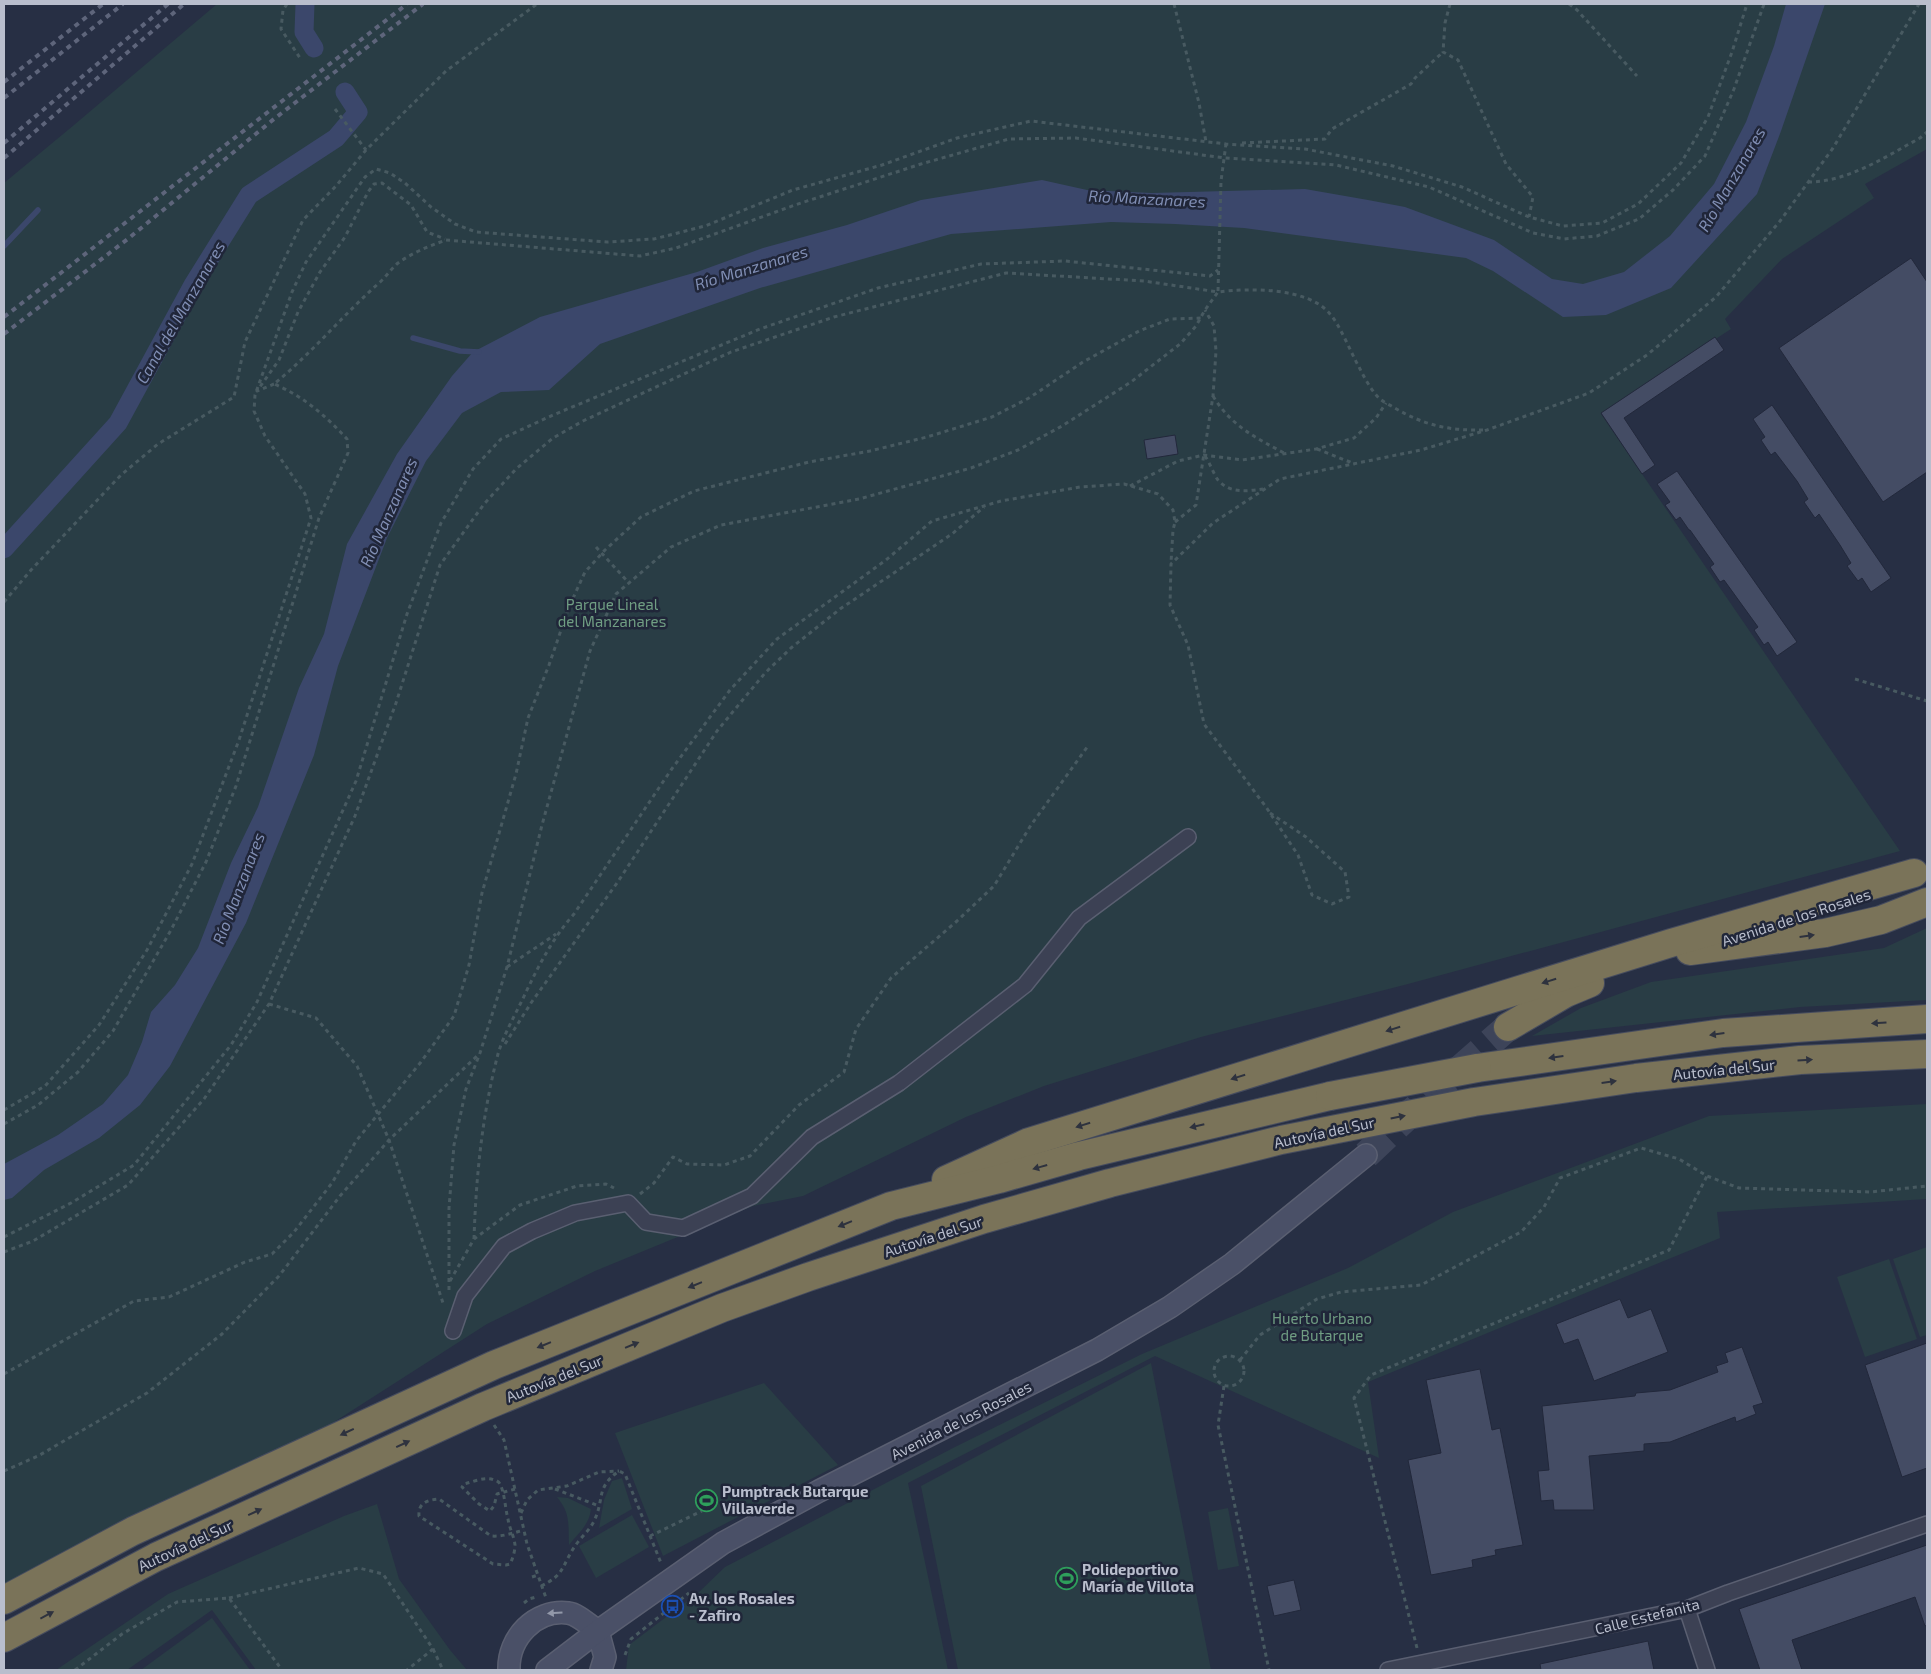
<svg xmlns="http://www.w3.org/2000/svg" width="1931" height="1674" viewBox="0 0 1931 1674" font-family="'Exo 2',sans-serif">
<rect width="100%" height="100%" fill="#272f44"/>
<g fill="#293d45">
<polygon points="217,4 1927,4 1927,149 1865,184 1874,198 1782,259 1725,319 1731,329 1601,414 1900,851 1408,984 1201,1037 1044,1086 966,1117 803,1196 753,1206 595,1271 487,1324 331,1424 4,1588 4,183 74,125"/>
<polygon points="1927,928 1927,1000 1800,1007 1532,1036 1581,1008 1651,982 1884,948"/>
<polygon points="1927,1104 1927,1199 1717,1212 1720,1238 1368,1382 1379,1458 1155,1356 908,1483 948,1670 626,1670 629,1645 698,1593 725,1567 953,1448 1142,1354 1348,1268 1453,1212 1709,1116"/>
<polygon points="1927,1247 1927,1335 1920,1337 1893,1259"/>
<polygon points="1889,1259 1917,1339 1865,1357 1837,1277"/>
<polygon points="1151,1363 1211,1670 958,1670 921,1486"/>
<polygon points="764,1383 838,1465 663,1556 615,1433"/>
<polygon points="622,1478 632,1509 599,1528 604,1500 612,1481"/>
<path d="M557,1497L568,1498L591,1509C589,1526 578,1533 569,1545C568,1525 571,1514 557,1497Z"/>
<polygon points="377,1504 399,1579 450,1650 467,1670 256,1670 212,1610 127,1670 56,1670 168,1594 344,1516"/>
<polygon points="1228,1508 1239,1566 1218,1570 1208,1512"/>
<polygon points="632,1515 649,1547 596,1578 579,1546"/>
<polygon points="212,1618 250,1670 141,1670"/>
</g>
<polygon fill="#3b476b" points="1786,4 1825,4 1781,131 1757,194 1671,288 1606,315 1563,317 1493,271 1466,258 1244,228 1175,224 1111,222 951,234 760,288 600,344 549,390 501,392 462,413 426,461 387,538 338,666 314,755 246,923 170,1066 140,1105 99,1138 44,1170 12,1198 4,1200 4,1164 58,1135 103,1104 128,1075 142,1042 151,1012 175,985 198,948 231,863 258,807 299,688 324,634 347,544 397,454 452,376 473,352 540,317 697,272 763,248 847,225 921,200 1042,180 1087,190 1152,193 1305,189 1368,200 1405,207 1494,240 1552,279 1583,284 1624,272 1670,236 1714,184 1746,122 1774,46"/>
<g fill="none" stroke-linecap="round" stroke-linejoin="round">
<g stroke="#3b476b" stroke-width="5.5">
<polyline points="4,246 38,210"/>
<polyline points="413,338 460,351 479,352"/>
</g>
<g stroke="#3b476b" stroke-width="19">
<polyline points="305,4 304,32 314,48"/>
<polyline points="4,549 118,423 193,285 249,195 336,138 358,112 345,92"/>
</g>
</g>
<g fill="#444c64" stroke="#22283b">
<polygon points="1911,258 1927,282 1927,472 1883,502 1779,348"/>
<polygon points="1715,337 1724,350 1624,418 1655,465 1642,474 1601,413"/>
<polygon points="1772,405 1891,578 1871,592 1862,578 1858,581 1847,566 1851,563 1840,545 1819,514 1815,518 1804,502 1808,499 1797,481 1775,452 1771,455 1761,440 1765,437 1753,419"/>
<polygon points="1175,435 1178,454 1147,459 1144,440"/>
<polygon points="1677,471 1797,642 1777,656 1768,642 1764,645 1754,630 1758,627 1724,580 1720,582 1710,567 1714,564 1690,530 1689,530 1680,517 1676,520 1665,505 1670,502 1657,484"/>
<polygon points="1620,1299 1628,1318 1651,1309 1668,1352 1594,1381 1578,1339 1564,1344 1556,1324"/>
<polygon points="1927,1343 1927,1468 1902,1477 1865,1365"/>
<polygon points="1742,1347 1763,1403 1753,1406 1756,1414 1736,1422 1735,1417 1670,1442 1644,1444 1644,1451 1589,1456 1594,1510 1554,1510 1553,1500 1541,1501 1538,1471 1549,1470 1542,1406 1635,1396 1636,1393 1670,1390 1718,1372 1716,1366 1728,1362 1725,1353"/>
<polygon points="1480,1369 1492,1430 1500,1428 1523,1545 1495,1550 1496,1555 1472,1560 1473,1567 1431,1575 1408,1460 1441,1453 1426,1380"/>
<polygon points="1927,1545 1927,1625 1925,1626 1915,1597 1792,1640 1802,1670 1760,1670 1739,1609"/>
<polygon points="1294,1580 1301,1610 1274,1616 1267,1586"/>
<polygon points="1648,1641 1654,1670 1541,1670 1540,1664"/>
</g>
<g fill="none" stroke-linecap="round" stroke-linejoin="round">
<polyline stroke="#3d4459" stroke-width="28" stroke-dasharray="28 14" stroke-linecap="butt" points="1366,1155 1428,1097 1508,1027"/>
<defs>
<g id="street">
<polyline points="453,1331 465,1296 504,1246 532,1231 575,1213 628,1203 646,1222 683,1228 752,1196 812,1137 899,1083 1025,985 1079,918 1188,837"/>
<polyline points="1687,1609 1707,1670"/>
<polyline points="1388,1670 1687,1609 1728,1593 1927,1524"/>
</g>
<g id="secondary">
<path d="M509,1670C508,1638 535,1609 568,1613C578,1614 590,1626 598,1631L605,1657L601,1670"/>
<polyline points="547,1670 598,1631 723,1543 819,1491 1097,1350 1170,1307 1232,1264 1366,1155"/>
</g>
<g id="highway">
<polyline points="1690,951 1825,933 1881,920 1927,902"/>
<polyline points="1508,1027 1566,993 1590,983"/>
<polyline points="1477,1068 1723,1033 1927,1019"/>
<polyline points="946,1180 1029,1142 1671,943 1914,873"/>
<polyline points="4,1600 133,1531 494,1365 891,1206 999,1179 1079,1156 1330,1096"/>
<polyline points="4,1638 156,1557 483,1407 722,1308 808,1277 984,1219 1110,1183 1281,1140 1474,1102 1636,1078 1800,1060 1927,1054"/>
</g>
</defs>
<use href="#street" stroke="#5a5f71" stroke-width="18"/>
<use href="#secondary" stroke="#5a5f71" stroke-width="24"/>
<use href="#highway" stroke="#464c5e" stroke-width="30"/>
<g stroke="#485a61" stroke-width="3" stroke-dasharray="4 4" stroke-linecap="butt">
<polyline points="287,4 283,10 281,29 300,58"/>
<polyline points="1174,4 1199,103 1206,142"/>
<polyline points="1450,4 1445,23 1443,52 1458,60 1506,164 1533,197 1529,217"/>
<polyline points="1569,4 1577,10 1637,76"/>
<polyline points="335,109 366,150"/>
<polyline points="1242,143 1325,139 1332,129 1411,84 1415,78 1443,52"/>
<path d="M1808,182C1848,182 1885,157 1920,138L1927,132"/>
<polyline points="274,384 257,391 279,360 298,312 320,272 345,237 368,192 374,184 382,183 411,205 427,232 445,239"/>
<path d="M1213,396C1231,426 1256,438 1286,454"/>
<polyline points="1317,449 1355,464"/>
<path d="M1205,456C1210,463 1214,475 1218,480C1230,494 1247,491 1263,489"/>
<polyline points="1130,486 1178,461 1204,455 1242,460 1316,449 1354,438 1376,418 1386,403"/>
<polyline points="1175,522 1196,505 1213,396 1216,351 1214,326 1205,310"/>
<polyline points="596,547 629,583"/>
<polyline points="4,602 31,570 121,475 158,444 234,397 245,342 303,220 336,186 366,150 446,71 537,4"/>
<polyline points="1855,679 1927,701"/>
<polyline points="1270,813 1306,837 1345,872 1349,897 1332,904 1312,895 1298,855 1266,807 1204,724 1188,645 1170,605 1171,564 1213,523 1280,479 1421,450 1487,430 1589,393 1647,355 1716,297 1780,221 1833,148 1919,4"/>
<polyline points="507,967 556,934"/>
<polyline points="269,1004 316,1018 357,1066 389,1140 444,1306"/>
<polyline points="505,1044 531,1003 617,883 717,731 765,673 791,648 840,609 952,534 984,507"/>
<polyline points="4,1110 45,1086 99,1025 147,950 192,864 239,740 311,518 305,494 265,436 254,411 255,395 292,292 306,262 365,177 376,169 390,173 405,183 431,207 455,224 476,232 607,242 654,239 705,226 793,190 882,165 957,138 1031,121 1226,144 1305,149 1393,166 1462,187 1529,217 1563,226 1602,223 1638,204 1681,163 1708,117 1732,52 1747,4"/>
<path d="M4,1124L38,1105L78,1072L113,1031L171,930L206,862L236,786L319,518L348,453L347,439C326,416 303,396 274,384C312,353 343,315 379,283C386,277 391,269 398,263C412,253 429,246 446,240L640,256L676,248L795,205L921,164L1009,139L1076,138L1225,158L1336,165L1429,187L1533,233L1564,239L1597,236L1639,219L1673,190L1705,156L1734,89L1764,4"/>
<polyline points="640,1194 654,1183 673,1157 687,1164 724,1165 750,1156 799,1105 844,1072 856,1029 891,978 957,921 994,886 1031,825 1088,746"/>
<polyline points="4,1237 71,1203 134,1165 231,1045 257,1002 356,781 407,614 441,523 473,469 501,439 553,415 760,329 878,288 981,264 1065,261 1210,276 1218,270"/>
<path d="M474,1239C476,1177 482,1115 498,1054C504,1033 517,1012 526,992C540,963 553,938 574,914L671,770L730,690L777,639L886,560L932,521L1001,501L1080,487L1124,484L1158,494L1173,510L1175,522L1173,530L1171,563"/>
<polyline points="4,1252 33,1241 128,1185 204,1099 269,1004 355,816 396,703 440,565 484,504 516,469 553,438 583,421 731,352 834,317 1006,273 1144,281 1218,292 1221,181 1226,144"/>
<polyline points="450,1281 474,1239 520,1205 577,1186 606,1184 614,1188"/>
<path d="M449,1290V1208L454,1145L466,1089L480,1053L507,967L542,825L590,651L616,594L671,547L721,525L859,499L971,468L1018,450L1062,426L1131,382L1180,344L1196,326L1205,310L1218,292C1249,288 1308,287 1330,314C1340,325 1351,353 1359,367C1364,377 1370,388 1377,396C1381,401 1388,404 1393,407C1425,426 1450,431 1487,430"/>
<circle cx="1229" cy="1371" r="15"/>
<polyline points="1240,1360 1260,1335 1317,1299 1341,1292 1421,1285 1521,1232 1544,1207 1560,1178 1641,1148 1679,1159 1707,1176 1739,1188 1870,1192 1927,1186"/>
<polyline points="4,1374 134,1301 169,1297 245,1262 272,1254 294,1232 332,1183 356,1141 421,1062 454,1016 469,965 482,893 516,774 528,718 549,665 569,607 585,572 605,550 641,517 694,491 809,462 870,451 927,437 992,417 1029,398 1083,362 1139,331 1170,319 1201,318"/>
<polyline points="1224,1386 1218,1425 1269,1670"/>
<polyline points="494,1425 504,1440 527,1544 546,1598"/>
<polyline points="4,1471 38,1456 147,1393 222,1334 279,1276 340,1196 389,1140 479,1054"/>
<path d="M515,1489L497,1494L494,1506L490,1511L479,1504L462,1487L464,1484C473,1482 485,1476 494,1480C496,1480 499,1482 500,1484C505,1494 505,1508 508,1519C509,1527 514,1536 515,1545C515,1551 513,1558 510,1564L506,1565L493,1564L419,1516C418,1503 427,1500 439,1499L491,1536C502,1537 513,1533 524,1530"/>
<polyline points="555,1489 599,1506"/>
<polyline points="521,1513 527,1500 538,1490 567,1486 599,1472 619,1471"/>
<polyline points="650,1536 702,1511"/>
<polyline points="532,1577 538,1575"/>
<path d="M541,1586C565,1575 562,1565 575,1546C581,1537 590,1530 594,1521C605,1499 595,1488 619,1471L625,1474L661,1563"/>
<polyline points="229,1598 359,1568 383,1574 433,1649 407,1670"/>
<polyline points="524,1603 529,1599 536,1597"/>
<polyline points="1417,1648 1354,1398 1371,1375 1669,1250 1707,1176"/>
<polyline points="433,1649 443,1670"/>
<polyline points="625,1655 631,1639 689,1593"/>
<polyline points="75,1670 122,1634 177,1602 229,1598 282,1670"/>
</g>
<use href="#street" stroke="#3c4154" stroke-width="15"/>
<use href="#secondary" stroke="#4a5067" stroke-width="21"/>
<use href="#highway" stroke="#7a7359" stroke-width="28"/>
<g stroke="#5e657b" stroke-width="4" stroke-dasharray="5 5" stroke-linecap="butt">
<polyline points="4,82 103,4"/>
<polyline points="4,98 123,4"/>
<polyline points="4,143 168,4"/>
<polyline points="4,158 184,4"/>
<polyline points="4,317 407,4"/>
<polyline points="4,334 129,238 274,119 423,4"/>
</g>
<defs>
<polyline id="highway-bridge" points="1330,1096 1477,1068"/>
</defs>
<use href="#highway-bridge" stroke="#464c5e" stroke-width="30" stroke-linecap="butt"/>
<use href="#highway-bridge" stroke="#7a7359" stroke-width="28"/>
</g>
<defs><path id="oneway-solid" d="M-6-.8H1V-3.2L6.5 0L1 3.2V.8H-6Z" transform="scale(1.25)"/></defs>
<g fill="#2e323e">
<use href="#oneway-solid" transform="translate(1807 936) rotate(-8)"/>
<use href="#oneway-solid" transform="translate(1549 981) rotate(163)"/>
<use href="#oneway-solid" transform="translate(1879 1023) rotate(176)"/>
<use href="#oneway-solid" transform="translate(1393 1029) rotate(163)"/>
<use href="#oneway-solid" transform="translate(1717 1034) rotate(172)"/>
<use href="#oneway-solid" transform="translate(1556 1057) rotate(172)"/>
<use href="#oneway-solid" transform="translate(1805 1060) rotate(-4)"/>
<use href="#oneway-solid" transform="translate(1238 1077) rotate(163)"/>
<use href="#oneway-solid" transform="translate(1609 1082) rotate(-8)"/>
<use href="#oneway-solid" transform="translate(1398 1117) rotate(-11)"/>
<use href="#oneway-solid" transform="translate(1083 1125) rotate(163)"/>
<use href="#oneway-solid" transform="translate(1197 1126) rotate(167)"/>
<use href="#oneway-solid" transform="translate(1040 1167) rotate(164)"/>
<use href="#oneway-solid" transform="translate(845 1224) rotate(158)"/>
<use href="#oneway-solid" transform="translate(695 1285) rotate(158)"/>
<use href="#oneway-solid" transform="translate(544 1345) rotate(158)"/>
<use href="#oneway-solid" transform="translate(632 1345) rotate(-22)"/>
<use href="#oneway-solid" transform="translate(347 1432) rotate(155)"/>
<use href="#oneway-solid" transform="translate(403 1444) rotate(-25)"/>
<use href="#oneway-solid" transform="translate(255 1512) rotate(-25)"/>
<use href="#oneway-solid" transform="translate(47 1615) rotate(-28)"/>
</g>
<use fill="#9298a9" href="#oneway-solid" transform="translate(555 1613) rotate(176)"/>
<defs>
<symbol id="stadium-ring" viewBox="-11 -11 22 22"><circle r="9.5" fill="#202639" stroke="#2e9e5b" stroke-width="1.5"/><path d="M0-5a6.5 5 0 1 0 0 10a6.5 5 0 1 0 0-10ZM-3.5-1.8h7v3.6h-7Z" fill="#2e9e5b"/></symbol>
<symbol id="bus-ring" viewBox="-11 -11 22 22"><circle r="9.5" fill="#202639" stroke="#1a4fb4" stroke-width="1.5"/><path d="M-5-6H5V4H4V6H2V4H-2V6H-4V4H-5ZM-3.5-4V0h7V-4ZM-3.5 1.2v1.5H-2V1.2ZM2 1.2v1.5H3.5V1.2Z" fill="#1a4fb4"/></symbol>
</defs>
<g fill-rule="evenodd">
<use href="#stadium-ring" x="694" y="1488" width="25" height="25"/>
<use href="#stadium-ring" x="1054" y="1566" width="25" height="25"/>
<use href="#bus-ring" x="660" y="1594" width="25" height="25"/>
</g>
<g text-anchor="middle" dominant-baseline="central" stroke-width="5" stroke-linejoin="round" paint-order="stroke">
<g font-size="15" fill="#709e83" stroke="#202639">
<text x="612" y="604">Parque Lineal<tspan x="612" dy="17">del Manzanares</tspan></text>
<text x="1322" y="1318">Huerto Urbano<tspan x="1322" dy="17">de Butarque</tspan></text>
</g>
<g font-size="15" fill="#b9becd" stroke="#202639">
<text transform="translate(1796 917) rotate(-18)">Avenida de los Rosales</text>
<text transform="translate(1724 1069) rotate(-6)">Autovía del Sur</text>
<text transform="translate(1324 1132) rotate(-12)">Autovía del Sur</text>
<text transform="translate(933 1236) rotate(-18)">Autovía del Sur</text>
<text transform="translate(554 1378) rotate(-22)">Autovía del Sur</text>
<text transform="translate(961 1420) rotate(-27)">Avenida de los Rosales</text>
<text transform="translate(185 1545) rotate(-25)">Autovía del Sur</text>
<text transform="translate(1647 1616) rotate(-14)">Calle Estefanita</text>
</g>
<g font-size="15" font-weight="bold" fill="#b9becd" stroke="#202639" text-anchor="start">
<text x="722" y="1491">Pumptrack Butarque<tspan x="722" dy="17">Villaverde</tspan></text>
<text x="1082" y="1569">Polideportivo<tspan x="1082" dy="17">María de Villota</tspan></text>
<text x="689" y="1598">Av. los Rosales<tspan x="689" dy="17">- Zafiro</tspan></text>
</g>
<g font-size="16" font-style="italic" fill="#808eb4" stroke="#202639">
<text transform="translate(1731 179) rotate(-60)">Río Manzanares</text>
<text transform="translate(1147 198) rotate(3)">Río Manzanares</text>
<text transform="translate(751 267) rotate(-17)">Río Manzanares</text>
<text transform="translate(180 312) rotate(-60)">Canal del Manzanares</text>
<text transform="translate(388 512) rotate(-66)">Río Manzanares</text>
<text transform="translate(238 888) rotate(-69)">Río Manzanares</text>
</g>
</g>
<rect width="1931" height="1674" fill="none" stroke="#b9becd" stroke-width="10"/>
</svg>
